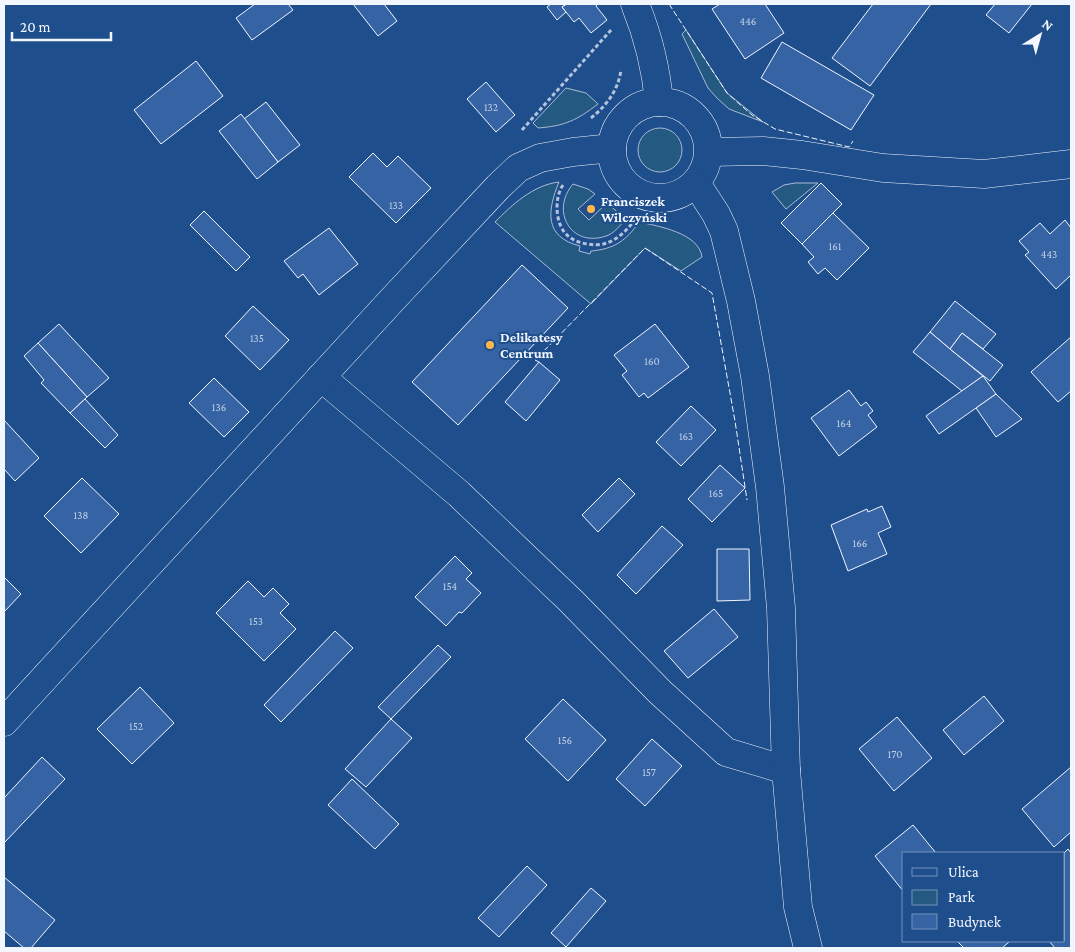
<svg xmlns="http://www.w3.org/2000/svg" width="1075" height="952" viewBox="0 0 1075 952" font-family="'Crimson Pro',serif">
<rect width="100%" height="100%" fill="#1f4e8c"/>
<g fill="#245a82" stroke="#a8bbd7">
<polygon points="686,30 727,93 763,122 729,109 717,98 708,88 682,34"/>
<path d="M566,88L586,93L598,104C577,120 565,126 538,128L533,123Z"/>
<circle cx="660" cy="150" r="22"/>
<path d="M559,182C547,211 544,237 580,246L579,251L590,254L591,251C614,249 626,241 639,222C658,226 699,233 702,257L681,271L645,248L591,304L495,222C512,205 533,185 559,182Z"/>
<polygon points="795,183 818,183 786,209 772,192 784,185"/>
<path d="M573,184L588,189L595,194L578,209L589,220L607,203L622,216L627,218C621,224 614,234 606,236C571,248 550,211 573,184Z"/>
</g>
<g fill="#3563a3" stroke="#f2f6ff">
<polygon points="255,4 288,4 293,10 252,40 236,18"/>
<polygon points="353,4 384,4 397,21 378,36"/>
<polygon points="551,4 567,4 562,7 566,12 557,20 547,7"/>
<polygon points="567,4 598,4 596,6 607,20 591,33 579,18 574,22 562,7"/>
<polygon points="720,4 765,4 784,33 745,59 712,9"/>
<polygon points="873,4 931,4 870,86 832,58"/>
<polygon points="995,4 1032,4 1009,33 986,15"/>
<polygon points="782,42 874,95 851,130 761,78"/>
<polygon points="196,61 223,96 161,144 134,110"/>
<polygon points="486,82 515,115 496,132 467,99"/>
<polygon points="266,102 300,145 278,162 244,119"/>
<polygon points="241,114 278,162 257,179 219,131"/>
<polygon points="373,153 387,167 398,156 431,188 396,223 349,177"/>
<polygon points="821,183 842,204 802,244 781,223"/>
<polygon points="204,211 250,257 236,271 190,225"/>
<polygon points="833,213 869,248 837,280 825,268 818,274 808,262 814,257 802,244"/>
<polygon points="1065,220 1071,228 1071,275 1056,289 1025,255 1029,252 1019,241 1040,223 1050,234"/>
<polygon points="329,228 358,264 319,295 303,274 298,278 284,261"/>
<polygon points="522,265 568,308 458,425 412,382"/>
<polygon points="955,301 996,334 983,349 962,333 950,349 930,332"/>
<polygon points="253,306 289,340 260,370 225,336"/>
<polygon points="59,324 109,378 87,397 38,343"/>
<polygon points="655,324 689,367 648,398 644,393 639,397 622,375 627,371 614,355"/>
<polygon points="930,332 950,349 983,376 962,391 913,352"/>
<polygon points="962,333 1003,365 990,381 950,349"/>
<polygon points="1071,337 1071,391 1058,402 1031,372"/>
<polygon points="38,343 87,397 70,413 41,383 44,380 24,356"/>
<polygon points="539,362 560,380 526,421 505,402"/>
<polygon points="983,376 996,394 939,434 926,416"/>
<polygon points="214,378 249,412 224,437 189,403"/>
<polygon points="849,390 861,406 866,402 873,411 868,415 877,427 839,456 811,418"/>
<polygon points="996,394 1022,419 996,437 976,408"/>
<polygon points="85,399 118,435 105,448 70,413"/>
<polygon points="691,406 716,430 681,466 656,442"/>
<polygon points="4,420 39,458 15,481 4,469"/>
<polygon points="720,465 745,488 712,522 688,499"/>
<polygon points="82,478 119,514 81,553 44,516"/>
<polygon points="619,478 635,494 598,532 582,515"/>
<polygon points="882,506 891,527 878,533 887,554 848,571 831,525 867,509 868,512"/>
<polygon points="662,526 683,545 636,594 617,575"/>
<polygon points="717,549 749,549 750,600 717,601"/>
<polygon points="455,556 472,573 466,579 481,593 462,613 459,612 446,626 415,597"/>
<polygon points="4,577 21,594 4,612"/>
<polygon points="248,581 264,597 273,588 289,604 280,613 296,629 264,661 216,613"/>
<polygon points="714,609 738,637 688,678 664,651"/>
<polygon points="335,631 353,648 281,722 264,705"/>
<polygon points="438,645 451,657 391,719 378,707"/>
<polygon points="140,687 174,723 132,764 97,729"/>
<polygon points="984,696 1004,721 964,755 943,730"/>
<polygon points="563,699 606,740 568,781 525,739"/>
<polygon points="897,717 932,758 894,791 859,749"/>
<polygon points="391,719 412,738 366,787 345,769"/>
<polygon points="652,739 682,766 645,806 616,779"/>
<polygon points="42,757 65,779 4,843 4,798"/>
<polygon points="1071,767 1071,832 1054,847 1022,809"/>
<polygon points="352,779 399,824 375,849 328,805"/>
<polygon points="913,825 936,853 904,853 904,892 875,856"/>
<polygon points="1068,849 1071,853 1071,948 1055,948 1049,941 1064,941 1064,853"/>
<polygon points="527,866 547,885 499,937 478,918"/>
<polygon points="4,877 55,920 31,948 24,948 4,931"/>
<polygon points="591,888 606,901 566,947 551,933"/>
<polygon points="957,941 1008,941 1009,942 1002,948 964,948"/>
</g>
<g fill="none" stroke-linecap="round" stroke-linejoin="round">
<defs>
<g id="minor">
<polyline points="709,152 763,151 802,155 883,168 984,174 1071,164"/>
<polyline points="321,377 459,494 571,601 660,692 726,752 786,770"/>
<polyline points="4,722 392,300 498,187 518,168 540,158 573,152 612,148"/>
</g>
<g id="tertiary">
<path d="M635,4C648,36 656,67 659,102"/>
<circle cx="660" cy="150" r="48"/>
<polyline points="696,183 716,214 724,231 741,301 755,376 770,487 781,608 786,770 798,907 808,948"/>
</g>
</defs>
<use href="#minor" stroke="#f2f6ff" stroke-width="29"/>
<use href="#tertiary" stroke="#f2f6ff" stroke-width="29"/>
<g stroke="#b3c4dc" stroke-width="3" stroke-dasharray="4 2.5" stroke-linecap="butt">
<path d="M591,118C606,106 618,91 621,70"/>
<polyline points="522,130 611,30"/>
<path d="M563,185C554,198 555,224 567,235C576,244 596,247 607,243C621,238 630,226 639,215"/>
</g>
<use href="#minor" stroke="#1f4e8c" stroke-width="28"/>
<use href="#tertiary" stroke="#1f4e8c" stroke-width="28"/>
<g stroke="#f2f6ff" stroke-width="1" stroke-dasharray="6 2.5" stroke-linecap="butt">
<polyline points="669,4 727,93 752,115 775,129 849,147 853,141"/>
<polyline points="539,362 535,360 645,248 712,293 735,421 747,500"/>
</g>
</g>
<g fill="#ffb74d" stroke="#1f4e8c" stroke-width="2">
<circle cx="591" cy="209" r="5"/>
<circle cx="490" cy="345" r="5"/>
</g>
<g text-anchor="middle" dominant-baseline="central" stroke-width="4" stroke-linejoin="round" paint-order="stroke">
<g font-size="11" fill="#c3d1e8">
<text x="748" y="21">446</text>
<text x="491" y="107">132</text>
<text x="396" y="205">133</text>
<text x="835" y="246">161</text>
<text x="1049" y="254">443</text>
<text x="257" y="338">135</text>
<text x="652" y="361">160</text>
<text x="219" y="407">136</text>
<text x="844" y="423">164</text>
<text x="686" y="436">163</text>
<text x="716" y="493">165</text>
<text x="81" y="515">138</text>
<text x="860" y="543">166</text>
<text x="450" y="586">154</text>
<text x="256" y="621">153</text>
<text x="136" y="726">152</text>
<text x="565" y="740">156</text>
<text x="895" y="754">170</text>
<text x="649" y="772">157</text>
</g>
<g font-size="14" font-weight="bold" fill="#f2f6ff" stroke="#1f4e8c" text-anchor="start">
<text x="601" y="201">Franciszek<tspan x="601" dy="16">Wilczyński</tspan></text>
<text x="500" y="337">Delikatesy<tspan x="500" dy="16">Centrum</tspan></text>
</g>
</g>
<rect width="1075" height="952" fill="none" stroke="#f2f6ff" stroke-width="10"/>
<rect x="902" y="852" width="162" height="90" fill="#1f4e8c" stroke="#7391ba"/>
<rect x="912" y="868" width="25" height="8" fill="#1f4e8c" stroke="#7391ba"/>
<text x="948" y="877" font-size="15" fill="#f2f6ff">Ulica</text>
<rect x="912" y="890" width="25" height="15" fill="#245a82" stroke="#7391ba"/>
<text x="948" y="902" font-size="15" fill="#f2f6ff">Park</text>
<rect x="912" y="914" width="25" height="15" fill="#3563a3" stroke="#7391ba"/>
<text x="948" y="927" font-size="15" fill="#f2f6ff">Budynek</text>
<g transform="translate(1040 35) rotate(37)" stroke="#1f4e8c" stroke-width="4" paint-order="stroke">
<path d="M0-4L9 19L0 12L-9 19Z" fill="#f2f6ff"/>
<text y="-8" font-size="14" font-weight="bold" text-anchor="middle" fill="#f2f6ff">N</text>
</g>
<path d="M12 32v8h99v-8" fill="none" stroke="#f2f6ff" stroke-width="2.5"/>
<text x="20" y="32" font-size="15" fill="#f2f6ff" stroke="#1f4e8c" stroke-width="4" paint-order="stroke">20 m</text>
</svg>
